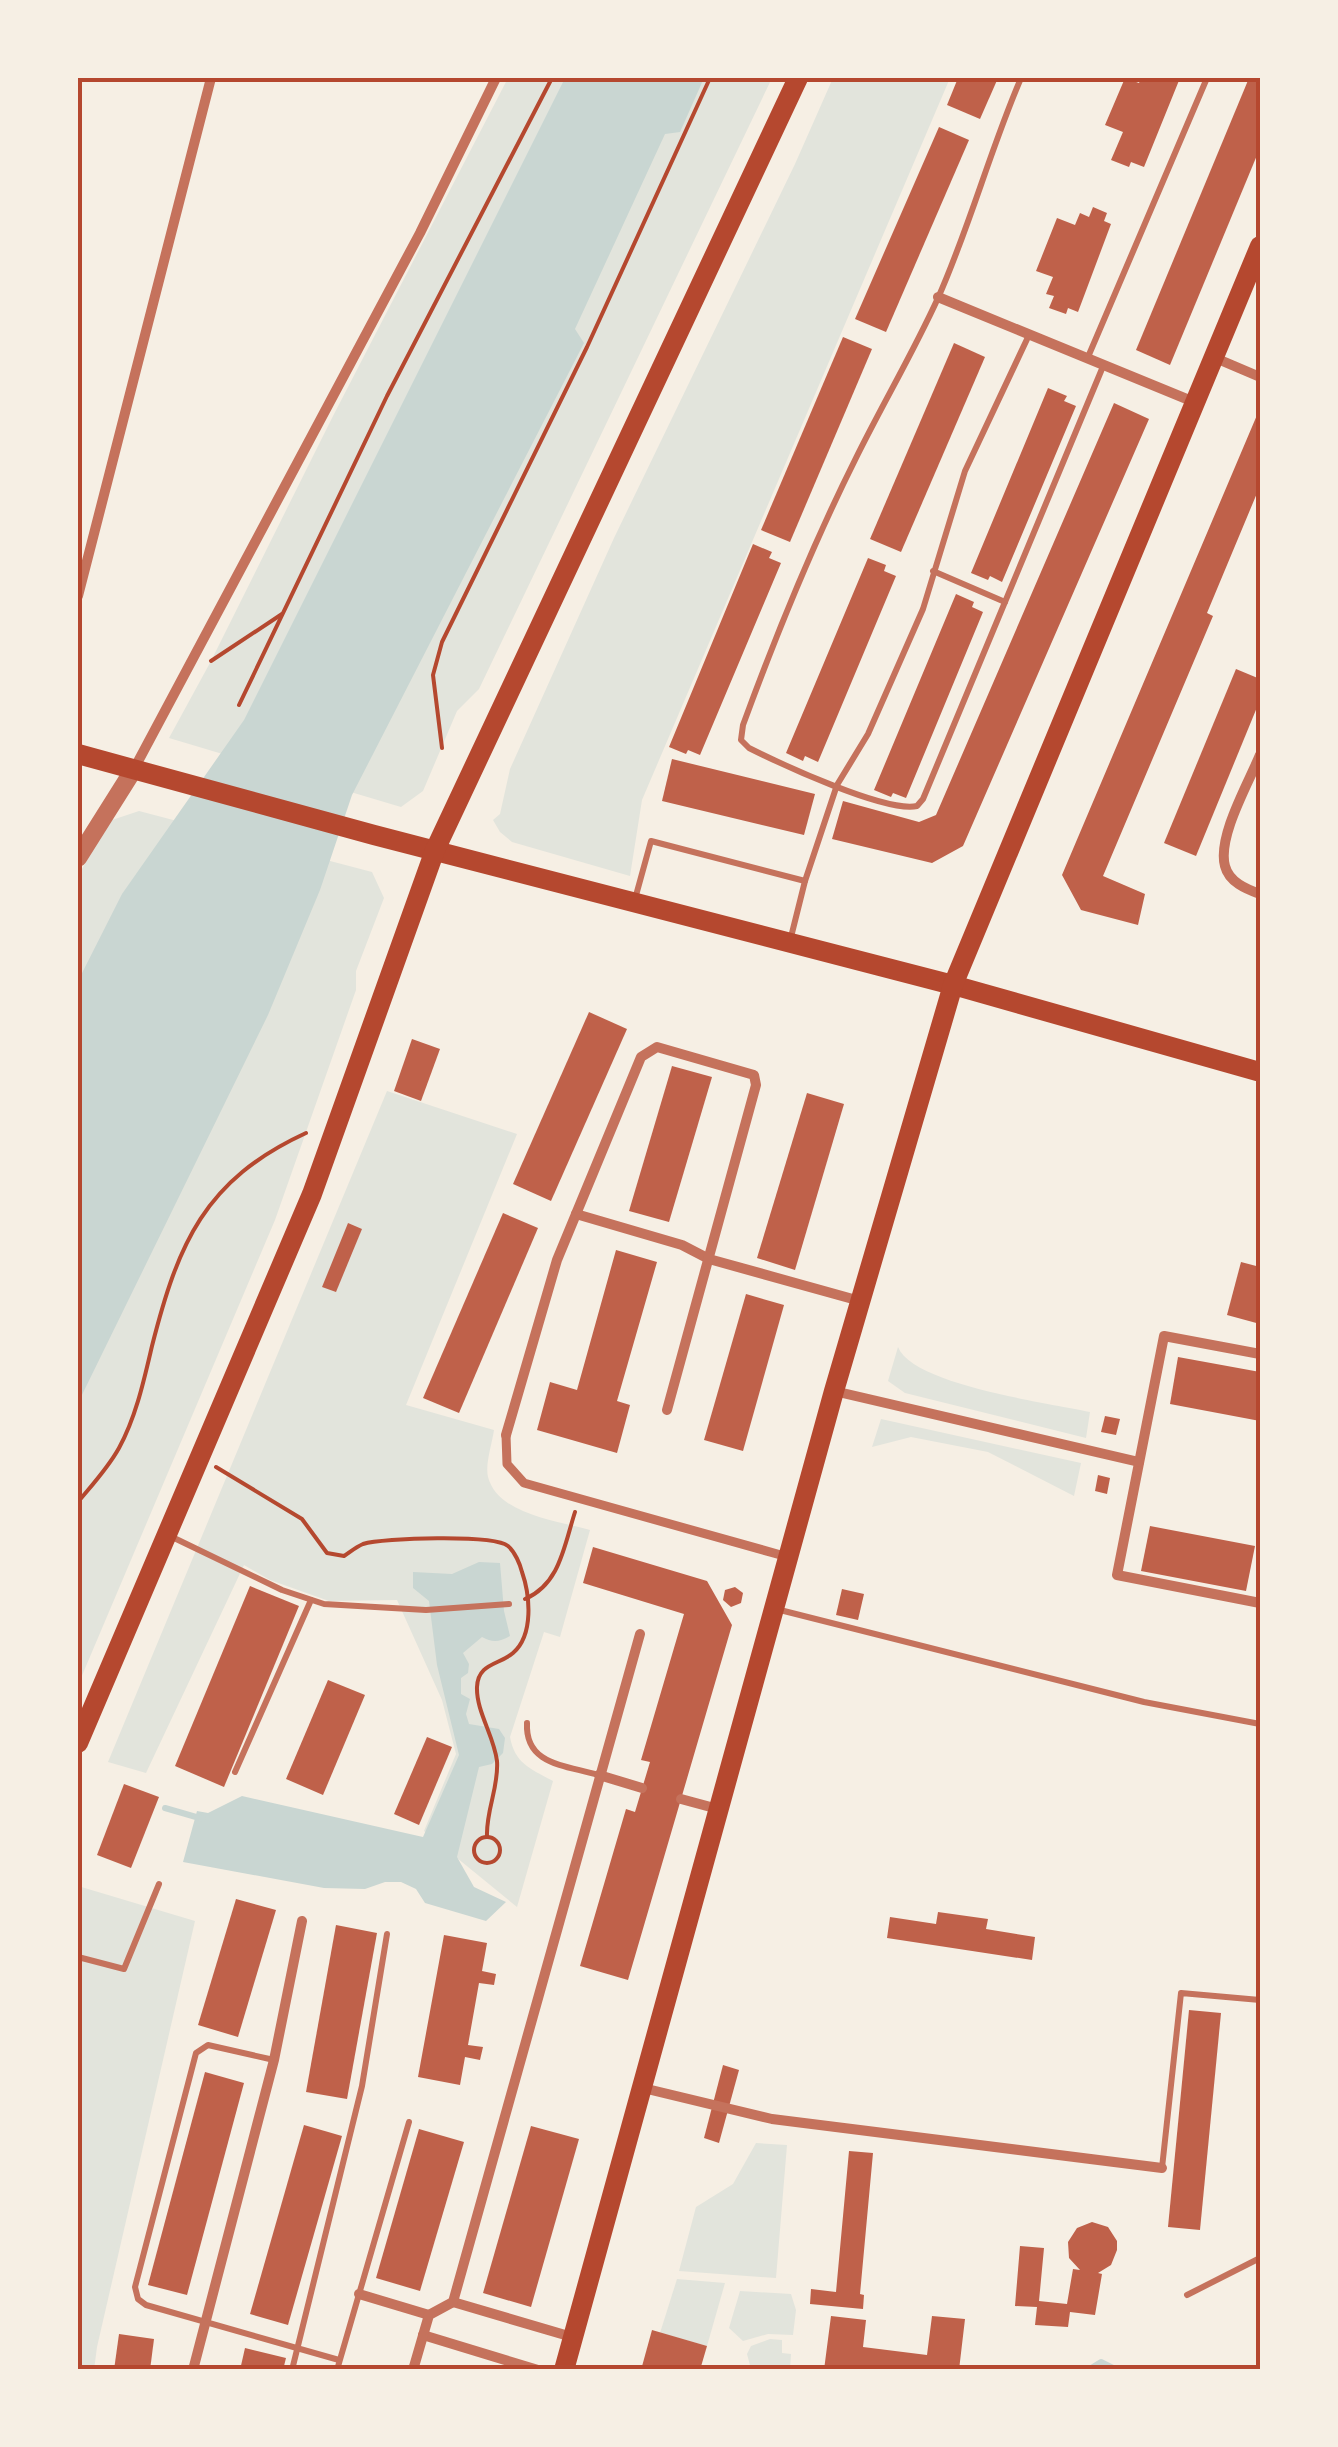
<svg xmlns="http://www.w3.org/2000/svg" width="1338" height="2447" viewBox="0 0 1338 2447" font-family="Cabin,sans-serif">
<rect width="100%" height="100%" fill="#f6efe4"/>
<g fill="#e2e4dc">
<polygon points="508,78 772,78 479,689 457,711 423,791 401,807 169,738 211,661 333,416"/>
<polygon points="833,78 950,78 642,800 630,876 512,842 500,832 493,820 500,814 510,769 614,538 795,164"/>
<polygon points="139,811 372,872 384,898 356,971 356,990 275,1220 78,1685 78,876 109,821"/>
<path d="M387,1091L517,1134L406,1405L494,1430C492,1444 485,1464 488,1477C498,1515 559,1521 590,1530L560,1637L544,1632L510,1737C515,1764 531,1769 553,1781L517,1907L424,1831L456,1754L442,1700L397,1600L329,1601L270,1580L244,1565L146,1773L108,1762Z"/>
<path d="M898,1347C913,1385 1049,1403 1090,1412L1086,1438L905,1393L888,1381Z"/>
<polygon points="881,1419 1081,1463 1074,1496 988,1452 911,1437 872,1447"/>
<polygon points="78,1886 195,1921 97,2347 94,2370 78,2369"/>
<polygon points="756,2143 787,2145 776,2278 679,2271 696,2207 733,2184"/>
<polygon points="677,2279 725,2283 707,2346 660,2333"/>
<polygon points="740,2291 791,2294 796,2310 793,2335 768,2334 743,2341 729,2328"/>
<polygon points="770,2339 782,2340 782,2353 791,2354 790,2369 751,2369 747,2354 751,2346"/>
</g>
<g fill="#c9d6d2">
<polygon points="565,78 704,78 680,132 665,134 575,329 584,343 352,795 320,890 268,1015 78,1403 78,981 122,894 244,720"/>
<path d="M479,1562L500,1563L504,1611L510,1636C499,1642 493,1643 482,1637L463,1653L469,1664L468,1673L461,1678V1694L470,1699L466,1714L469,1724L499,1729L505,1738L503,1753L492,1764L479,1767L457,1857L474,1887L506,1902L486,1921L425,1903L416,1889L401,1882H385L365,1889L324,1888L183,1862L197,1811L208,1813L242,1796L423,1837L459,1755L437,1665L429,1601L413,1588V1572L452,1574Z"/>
</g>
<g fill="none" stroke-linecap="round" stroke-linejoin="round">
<g stroke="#c9d6d2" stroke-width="6">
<polyline points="165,1808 203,1819"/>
<polyline points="1088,2370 1101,2362 1117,2370"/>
</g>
</g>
<g fill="#bf614a">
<polygon points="958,78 998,78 980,119 947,105"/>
<polygon points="1125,78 1139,83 1141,78 1180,78 1144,167 1131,162 1129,167 1111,160 1123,132 1105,125"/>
<polygon points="1249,78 1260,78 1260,148 1170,365 1136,350"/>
<polygon points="939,127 969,140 886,332 855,319"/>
<polygon points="1093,207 1107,213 1104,221 1111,224 1078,312 1068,308 1066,314 1049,308 1054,296 1046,294 1053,277 1036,271 1057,218 1075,225 1080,213 1089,217"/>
<polygon points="843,337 872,349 790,542 761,530"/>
<polygon points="954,343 985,357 901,552 870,539"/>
<polygon points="1048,388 1067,396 1064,401 1076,406 1002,582 990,576 988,580 971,573"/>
<polygon points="1114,403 1149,419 963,846 932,863 832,839 843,801 919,822 936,815"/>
<polygon points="1260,408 1260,486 1207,613 1213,616 1103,876 1145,894 1138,925 1081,910 1062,875"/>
<polygon points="753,544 772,552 769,558 781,563 700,755 688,750 686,754 669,747"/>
<polygon points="868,558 886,565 884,571 896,576 818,762 805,756 803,761 786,753"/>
<polygon points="956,594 974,602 972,607 983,612 906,798 893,793 891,797 874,790"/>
<polygon points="1236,669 1260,679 1260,700 1196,856 1164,843"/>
<polygon points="672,759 815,794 804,835 662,801"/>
<polygon points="589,1012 627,1029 551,1201 513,1184"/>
<polygon points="412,1039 440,1049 421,1101 394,1091"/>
<polygon points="672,1066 712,1077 669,1222 629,1211"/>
<polygon points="807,1093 844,1104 795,1270 757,1258"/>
<polygon points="503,1213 538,1228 459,1413 423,1398"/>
<polygon points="348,1223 362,1229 336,1292 322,1287"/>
<polygon points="616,1250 657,1262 617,1401 630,1405 617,1453 537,1430 550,1382 577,1390"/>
<polygon points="1241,1262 1260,1267 1260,1324 1227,1315"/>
<polygon points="746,1294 784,1305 743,1451 704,1440"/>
<polygon points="1178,1357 1260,1372 1260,1421 1170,1404"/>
<polygon points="1105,1416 1120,1419 1116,1435 1101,1432"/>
<polygon points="1098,1475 1110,1478 1107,1494 1095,1491"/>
<polygon points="1150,1526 1255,1546 1246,1591 1141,1571"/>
<polygon points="593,1547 707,1581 732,1625 628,1980 580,1966 626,1809 635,1812 650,1762 641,1760 684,1614 583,1583"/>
<polygon points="250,1586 299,1606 224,1787 175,1766"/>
<polygon points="735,1587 743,1593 741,1603 731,1607 723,1600 725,1590"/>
<polygon points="842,1589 864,1594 858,1620 836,1615"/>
<polygon points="328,1680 365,1695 323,1795 286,1779"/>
<polygon points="427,1737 452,1747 419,1825 394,1814"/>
<polygon points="124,1784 159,1797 131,1868 97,1855"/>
<polygon points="236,1899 276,1910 238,2037 198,2025"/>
<polygon points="938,1912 988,1919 986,1929 1035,1937 1032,1960 887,1938 890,1917 936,1924"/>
<polygon points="336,1925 377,1933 347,2099 306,2092"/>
<polygon points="444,1935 487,1943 482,1971 496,1974 494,1985 479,1983 468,2045 483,2047 480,2060 465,2057 460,2085 418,2077"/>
<polygon points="1189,2010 1221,2013 1200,2230 1168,2227"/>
<polygon points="723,2065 739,2070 719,2143 704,2138"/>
<polygon points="205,2072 244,2083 187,2295 148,2285"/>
<polygon points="304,2125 342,2136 288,2325 250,2314"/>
<polygon points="531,2126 579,2139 531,2307 483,2293"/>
<polygon points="419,2129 464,2142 420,2291 376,2278"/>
<polygon points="849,2151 873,2153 860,2294 864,2295 863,2309 810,2304 811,2289 836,2292"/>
<polygon points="1092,2222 1108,2227 1117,2241 1117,2250 1111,2265 1098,2273 1102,2274 1095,2315 1070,2312 1068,2327 1035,2325 1037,2307 1015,2306 1020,2246 1044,2248 1039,2301 1067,2304 1073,2269 1080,2270 1069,2258 1068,2242 1077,2228"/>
<polygon points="831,2316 866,2320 863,2347 927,2355 932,2316 965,2319 959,2370 824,2370"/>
<polygon points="652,2330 707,2346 700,2370 641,2370"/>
<polygon points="119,2334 154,2339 150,2370 114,2370"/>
<polygon points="245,2348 286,2358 283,2370 240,2370"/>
</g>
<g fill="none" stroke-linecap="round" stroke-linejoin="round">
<g stroke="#b5482f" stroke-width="4">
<polyline points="211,661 282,614"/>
<polyline points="239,705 387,396 552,78"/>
<polyline points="442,748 433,675 442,642 587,347 710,78"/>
<path d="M216,1467L302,1519L327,1553L344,1556C350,1552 356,1547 363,1544C383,1538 493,1534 508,1546C515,1552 520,1564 522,1572C530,1595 534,1635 513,1653C499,1665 478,1663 477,1687C476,1711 494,1736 497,1761C499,1787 486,1810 487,1836"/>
<path d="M78,1502C92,1485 108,1468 119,1448C136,1417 144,1380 152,1346C178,1244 204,1180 306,1133"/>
<path d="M525,1599C560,1584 564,1546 575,1512"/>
<circle cx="487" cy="1850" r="13"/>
</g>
<g stroke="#c5725c" stroke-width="6">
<path d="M1021,78C990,150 970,226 938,298C913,353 882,405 855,460C812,546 776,635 743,725L741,740L749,748C781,764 886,813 917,806L923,799L1104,364"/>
<polyline points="1088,357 1207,78"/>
<polyline points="933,571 1005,602"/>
<polyline points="805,881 837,785 868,734 923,609 965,471 1029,335"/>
<polyline points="635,899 651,841 805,881 790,941"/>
<polyline points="172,1537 282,1590 324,1604 426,1610 509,1604"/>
<polyline points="780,1610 1144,1702 1260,1724"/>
<path d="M527,1723C525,1765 565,1765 598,1775"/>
<polyline points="235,1772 311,1600"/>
<polyline points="78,1957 124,1969 159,1884"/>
<polyline points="274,2060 208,2045 196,2053 135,2287 138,2299 146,2305 339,2360"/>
<polyline points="1162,2168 1181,1993 1260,2000"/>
<polyline points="1187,2295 1260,2258"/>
<polyline points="292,2370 362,2086 387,1934"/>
<polyline points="337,2370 409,2122"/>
</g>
<polyline stroke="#c5725c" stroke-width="9" points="506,1435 507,1464 524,1483 788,1557"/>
<g stroke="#c5725c" stroke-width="10">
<polyline points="938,297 1194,402"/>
<polyline points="1213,357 1260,377"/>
<polyline points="78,596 211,78"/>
<path d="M1260,755C1249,782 1217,837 1225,866C1229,882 1246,889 1260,894"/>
<polyline points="134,769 420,233 496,78"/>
<polyline points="576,1214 682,1245 709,1259 860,1301"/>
<polyline points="1260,1354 1164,1336 1117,1575 1260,1603"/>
<polyline points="834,1391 1139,1462"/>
<polyline points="506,1435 557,1260 641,1057 657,1047 754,1075 756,1085 667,1410"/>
<polyline points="599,1775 642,1788"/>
<polyline points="681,1799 718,1809"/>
<polyline points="643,2088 772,2119 1162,2168"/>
<polyline points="359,2294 429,2315"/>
<polyline points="453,2302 572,2337"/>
<polyline points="423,2335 538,2370"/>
<polyline points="193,2370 274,2060 302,1921"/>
<polyline points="413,2370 429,2315 453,2302 640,1634"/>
</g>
<polyline stroke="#c5725c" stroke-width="18" points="78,858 134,769"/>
<g stroke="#b5482f" stroke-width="20">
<polyline points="78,754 374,835 953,985 1260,1072"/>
<polyline points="78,1743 312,1194 435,850 798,78"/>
<polyline points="564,2370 834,1391 953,985 1260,246"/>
</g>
</g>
<rect width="1338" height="2447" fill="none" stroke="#f6efe4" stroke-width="160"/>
<rect x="80" y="80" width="1178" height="2287" fill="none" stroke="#b5482f" stroke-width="4"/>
</svg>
